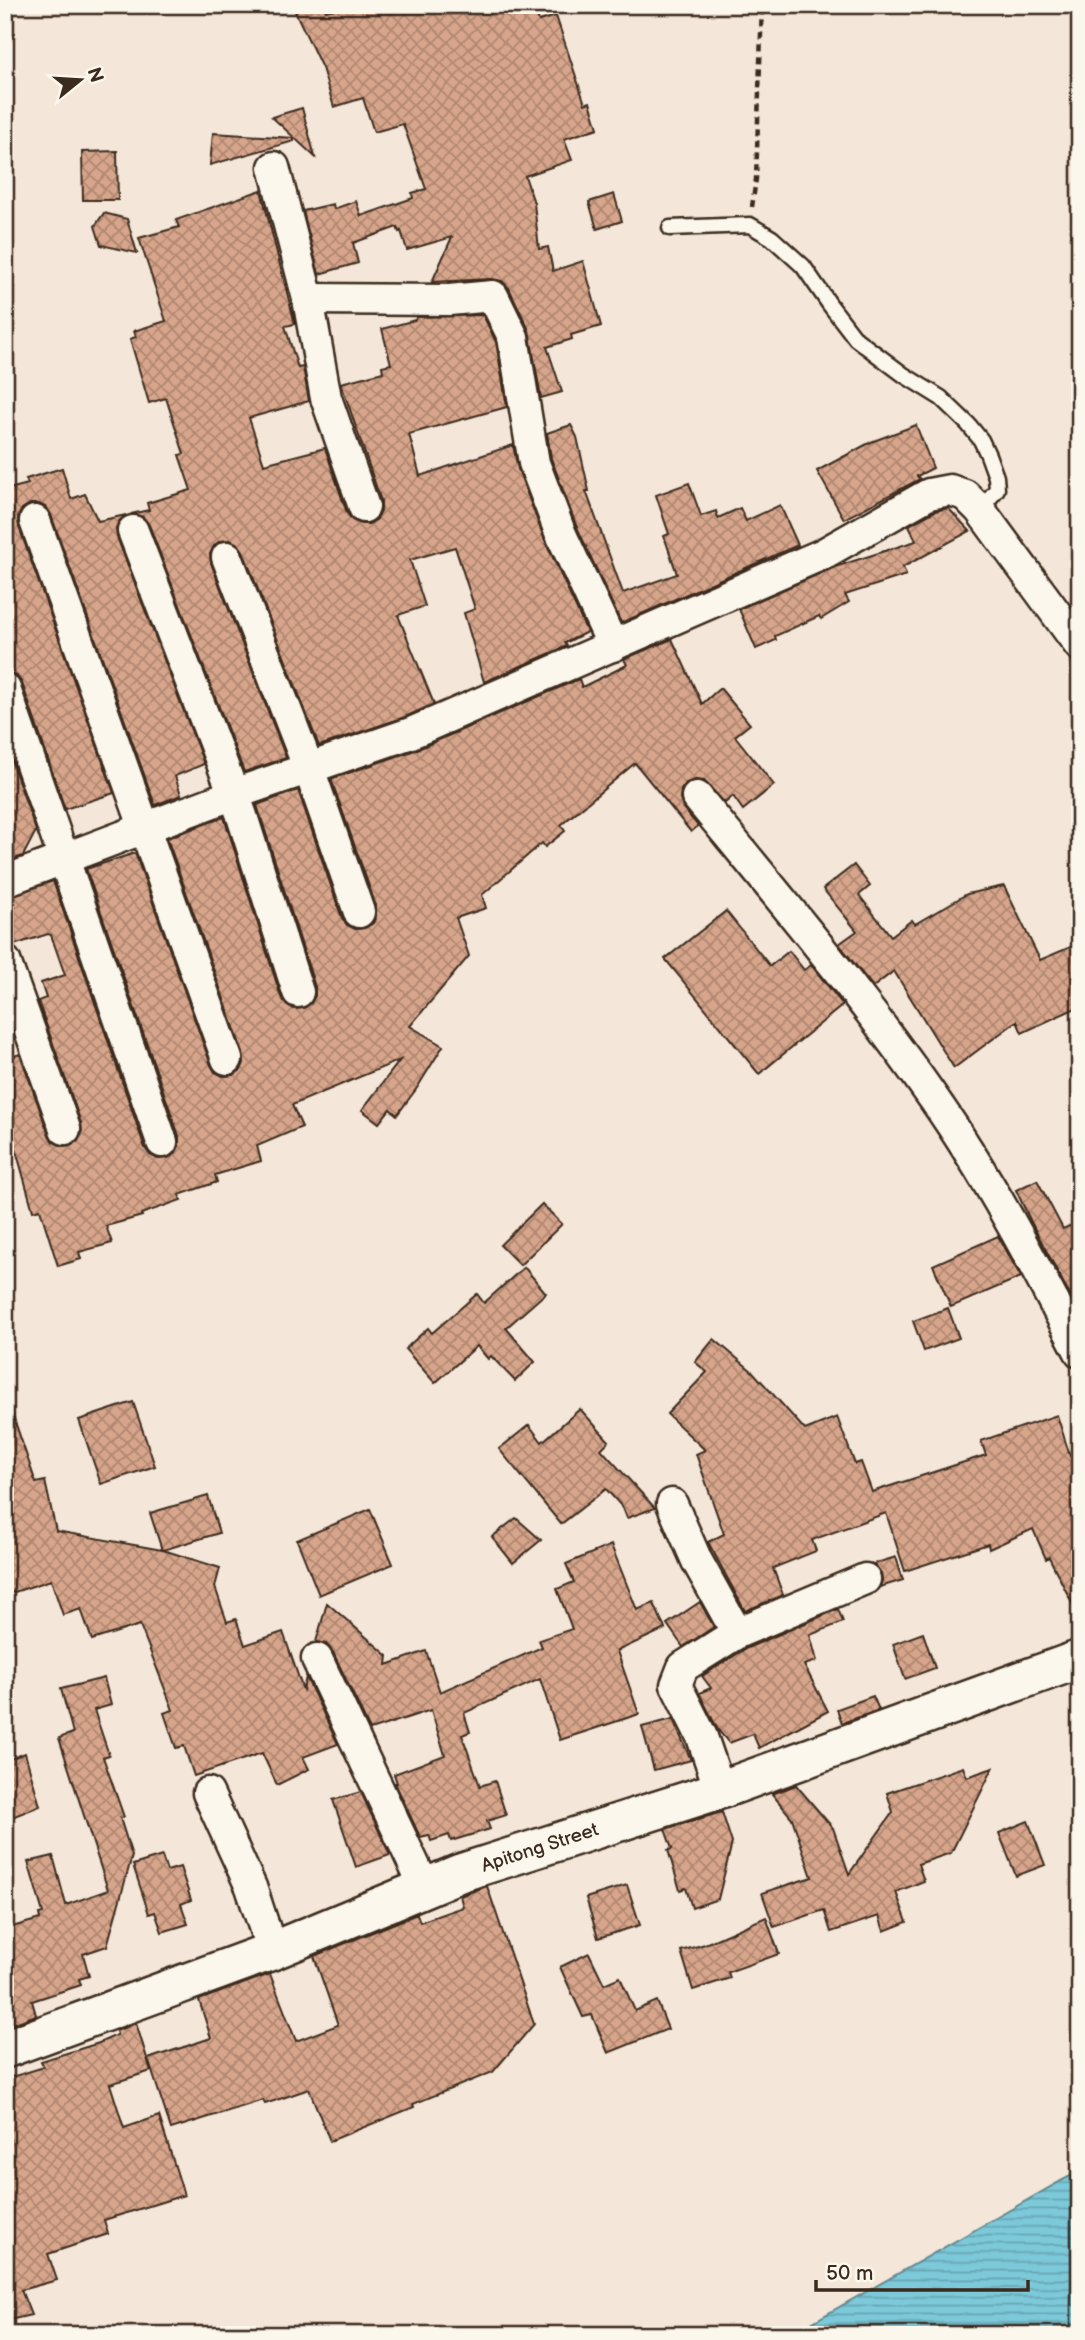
<svg xmlns="http://www.w3.org/2000/svg" width="1085" height="2340" viewBox="0 0 1085 2340" font-family="'Balsamiq Sans',sans-serif">
<defs>
<pattern id="water-rules" width="6" height="5" patternUnits="userSpaceOnUse" patternTransform="scale(1.75)"><rect width="6" height="5" fill="#7cc9da"/><path d="M0 2.5h6" fill="none" stroke="#67a3b0"/></pattern>
<pattern id="building-cross-hatch" width="8" height="8" patternUnits="userSpaceOnUse" patternTransform="scale(1.75)"><rect width="8" height="8" fill="#d7a58b"/><path d="M0 0l8 8M0 8l8-8" fill="none" stroke="#b08771"/></pattern>
</defs>
<rect width="100%" height="100%" fill="#f4e7d9"/>
<filter id="ink" filterUnits="userSpaceOnUse"><feTurbulence type="fractalNoise" baseFrequency=".0143" numOctaves="2"/><feDisplacementMap in="SourceGraphic" scale="14" xChannelSelector="R" yChannelSelector="G"/><feConvolveMatrix kernelMatrix="1 2 1 2 8 2 1 2 1" color-interpolation-filters="sRGB"/></filter>
<g filter="url(#ink)">
<polygon fill="url(#water-rules)" stroke="#62898f" stroke-width="2" points="1080,2171 1080,2335 790,2335 1061,2181"/>
<g fill="url(#building-cross-hatch)" stroke="#3b2a1e" stroke-width="2">
<polygon points="292,5 324,5 326,11 349,5 534,5 539,21 556,16 585,104 590,102 598,128 564,139 572,160 525,176 534,203 539,249 548,247 553,271 583,261 601,326 571,335 572,339 547,347 562,392 541,398 529,330 509,288 502,281 491,279 432,282 452,237 407,250 401,231 399,232 397,227 353,243 358,263 319,274 303,211 333,204 334,209 356,201 361,216 413,198 412,193 426,189 403,124 374,132 363,98 334,107 322,68"/>
<polygon points="302,108 315,157 272,117"/>
<polygon points="213,133 294,138 294,141 210,165"/>
<polygon points="117,151 118,200 83,200 82,152"/>
<polygon points="261,190 295,324 285,326 298,368 303,367 309,401 249,418 264,464 325,448 347,513 352,520 361,524 369,524 377,519 381,511 381,501 341,383 383,372 382,366 391,364 382,329 415,320 417,317 483,315 496,342 507,407 409,434 420,476 513,445 518,469 544,538 587,632 565,643 567,646 484,682 464,613 475,609 455,547 410,560 425,606 398,615 434,704 405,717 319,746 243,551 238,544 230,540 220,541 214,546 210,554 211,563 286,758 244,772 149,525 143,517 131,514 149,510 147,503 191,490 179,455 184,454 166,398 149,403 130,339 136,337 134,331 166,321 139,238 179,227 176,220"/>
<polygon points="614,194 622,221 597,229 589,202"/>
<polygon points="104,213 127,219 137,253 101,245 95,226"/>
<polygon points="571,425 577,437 589,491 586,491 623,593 677,574 664,536 669,534 656,495 689,483 701,516 716,511 718,518 740,508 746,521 780,505 798,545 621,623 576,525 551,458 547,433"/>
<polygon points="916,425 933,468 917,476 920,479 844,519 817,471 871,442"/>
<polygon points="62,468 71,499 85,494 98,521 126,515 119,521 116,528 117,537 204,764 175,776 181,795 155,805 51,515 47,508 39,504 30,504 22,509 18,517 19,527 114,793 65,809 22,683 16,675 5,672 5,490 28,484 26,479"/>
<polygon points="948,508 970,531 903,567 906,575 845,595 849,602 821,619 819,616 775,636 776,640 756,649 739,609 835,567 916,541 909,525 935,511"/>
<polygon points="672,639 702,704 720,688 750,724 735,736 774,785 743,810 733,796 725,803 704,781 695,780 686,783 681,790 680,799 683,808 698,826 691,832 635,763 561,825 565,831 545,847 542,843 482,895 486,908 456,918 469,956 410,1026 443,1046 417,1088 397,1115 390,1109 379,1123 362,1110 400,1060 292,1105 302,1127 257,1146 261,1161 215,1175 217,1182 179,1195 181,1200 141,1214 142,1216 106,1226 112,1243 79,1252 81,1259 58,1266 40,1209 33,1211 16,1150 5,1155 5,1102 14,1099 9,1085 13,1084 5,1059 20,1054 49,1135 53,1142 63,1146 71,1145 78,1141 82,1133 81,1123 38,1001 46,998 41,983 65,975 51,935 48,934 14,945 5,919 5,898 53,881 145,1148 150,1155 158,1159 168,1158 175,1154 179,1146 179,1136 86,869 135,853 211,1065 215,1072 223,1076 233,1075 241,1070 244,1063 243,1053 167,838 224,817 281,997 286,1004 294,1009 304,1008 311,1003 315,996 315,987 257,805 298,790 342,918 347,925 355,929 365,928 373,923 376,916 376,906 331,779 418,749 579,679 582,687 627,665 624,659"/>
<polygon points="5,743 36,831 23,856 5,862"/>
<polygon points="854,865 870,886 859,895 891,936 912,920 915,924 967,894 1004,886 1040,960 1080,943 1080,1006 1022,1033 1017,1021 954,1068 894,971 873,987 839,944 857,931 823,889"/>
<polygon points="726,911 770,966 789,951 804,970 811,965 843,1005 759,1074 665,959"/>
<polygon points="1037,1180 1063,1229 1080,1221 1080,1314 1031,1222 1016,1190"/>
<polygon points="542,1204 562,1224 520,1265 500,1245"/>
<polygon points="998,1236 1021,1277 951,1307 933,1265"/>
<polygon points="524,1267 546,1293 506,1328 535,1362 515,1381 491,1356 488,1359 477,1346 435,1383 405,1349 428,1328 432,1333 477,1294 484,1303"/>
<polygon points="948,1308 959,1338 924,1351 913,1321"/>
<polygon points="714,1339 753,1372 805,1430 837,1417 855,1464 861,1462 872,1492 986,1455 981,1441 1057,1415 1070,1456 1080,1453 1080,1619 1049,1557 1046,1559 1033,1529 989,1549 988,1544 905,1571 886,1513 812,1540 816,1551 773,1568 783,1595 745,1611 708,1542 724,1534 696,1454 705,1450 667,1414 707,1372 695,1362"/>
<polygon points="133,1402 155,1466 101,1484 79,1420"/>
<polygon points="9,1404 36,1483 45,1481 56,1531 162,1550 150,1513 208,1496 219,1533 163,1550 220,1568 215,1587 227,1622 236,1619 245,1645 283,1632 303,1690 306,1677 338,1744 303,1757 309,1769 277,1785 262,1753 194,1776 184,1746 176,1748 164,1713 173,1710 140,1625 92,1640 81,1609 63,1615 51,1580 5,1595 5,1405"/>
<polygon points="580,1409 609,1441 601,1449 655,1508 627,1518 623,1508 606,1489 561,1524 499,1449 529,1425 542,1442"/>
<polygon points="370,1509 393,1564 319,1595 297,1540"/>
<polygon points="516,1518 541,1540 513,1563 492,1537"/>
<polygon points="611,1545 637,1610 654,1603 665,1629 617,1651 639,1714 560,1740 540,1679 464,1713 470,1732 462,1735 480,1786 495,1781 506,1815 487,1821 490,1829 451,1841 449,1835 431,1841 429,1835 420,1837 395,1783 397,1783 394,1774 445,1755 431,1710 370,1730 333,1652 326,1644 316,1642 327,1603 388,1656 387,1665 426,1651 440,1692 542,1647 539,1640 572,1629 557,1589 574,1582 566,1564"/>
<polygon points="896,1557 903,1580 880,1587 882,1580 881,1573 873,1564"/>
<polygon points="700,1602 714,1627 683,1647 667,1624"/>
<polygon points="838,1609 843,1622 810,1635 817,1661 804,1665 828,1711 759,1748 753,1734 729,1743 718,1730 699,1693 711,1688 702,1676 745,1649"/>
<polygon points="923,1633 935,1668 905,1679 893,1644"/>
<polygon points="104,1678 111,1705 94,1710 109,1755 103,1757 124,1817 120,1818 132,1856 107,1946 83,1954 89,1976 79,1979 81,1985 32,2001 36,2015 5,2027 5,1929 40,1919 39,1914 43,1913 28,1862 53,1856 66,1905 108,1890 59,1738 73,1733 61,1689"/>
<polygon points="873,1696 879,1710 842,1723 837,1709"/>
<polygon points="673,1719 691,1760 654,1770 642,1727"/>
<polygon points="25,1753 40,1806 12,1817 5,1800 5,1761"/>
<polygon points="963,1767 967,1777 993,1768 951,1853 918,1864 924,1881 896,1892 907,1922 884,1931 879,1916 831,1932 824,1910 774,1927 762,1893 812,1877 792,1818 772,1794 796,1785 833,1828 849,1874 893,1812 887,1793"/>
<polygon points="361,1792 390,1855 356,1867 333,1800"/>
<polygon points="722,1812 732,1843 718,1899 692,1908 686,1888 680,1890 668,1850 672,1849 665,1829"/>
<polygon points="1028,1821 1045,1865 1016,1876 999,1833"/>
<polygon points="162,1856 167,1871 180,1867 191,1900 181,1904 188,1924 162,1932 155,1912 149,1914 133,1865"/>
<polygon points="627,1885 640,1925 598,1938 586,1898"/>
<polygon points="487,1886 534,2024 493,2072 413,2104 414,2107 330,2141 309,2089 265,2104 263,2100 171,2129 148,2059 211,2038 199,2000 270,1974 296,2041 338,2025 314,1956 417,1914 420,1922 460,1908 463,1907 460,1896"/>
<polygon points="766,1917 779,1954 728,1972 730,1978 693,1990 681,1951 705,1944"/>
<polygon points="589,1953 604,1984 620,1977 635,2011 657,2001 668,2029 608,2053 592,2015 583,2017 560,1967"/>
<polygon points="136,2023 151,2071 110,2084 124,2128 159,2116 184,2195 104,2220 108,2234 48,2254 57,2280 21,2290 31,2315 5,2321 5,2079 44,2067 41,2061 99,2043 117,2035 116,2031"/>
</g>
<g fill="none" stroke-linecap="round" stroke-linejoin="round">
<defs>
<polyline id="service" points="670,228 750,225 772,238 803,266 830,305 856,339 904,375 941,398 968,424 981,440 988,455 996,477 997,489 980,510"/>
<g id="minor">
<polyline points="274,167 308,299 326,398 364,507"/>
<polyline points="308,299 449,300 493,296 513,337 534,463 560,532 613,646"/>
<polyline points="35,521 227,1059"/>
<polyline points="133,531 241,813 298,992"/>
<polyline points="227,557 309,769 359,912"/>
<polyline points="5,689 162,1142"/>
<path d="M697,797C779,897 860,993 934,1099C990,1179 1035,1266 1080,1352"/>
<polyline points="5,881 234,794 411,733 823,554 929,494 950,490 965,495 980,510 1080,646"/>
<polyline points="5,961 65,1129"/>
<polyline points="672,1504 697,1561 737,1633 683,1667 676,1685 702,1737 720,1790"/>
<polyline points="737,1633 865,1579"/>
<polyline points="317,1659 425,1888"/>
<polyline points="208,1793 251,1887 272,1951"/>
</g>
<polyline id="tertiary" points="5,2049 272,1951 460,1873 720,1790 1080,1659"/>
</defs>
<use href="#service" stroke="#3b2a1e" stroke-width="19"/>
<use href="#minor" stroke="#3b2a1e" stroke-width="35"/>
<use href="#tertiary" stroke="#3b2a1e" stroke-width="42"/>
<polyline stroke="#3b2a1e" stroke-width="4.5" stroke-dasharray="7 5" stroke-linecap="butt" points="752,207 756,179 762,5"/>
<use href="#service" stroke="#fbf7ec" stroke-width="14"/>
<use href="#minor" stroke="#fbf7ec" stroke-width="30"/>
<use href="#tertiary" stroke="#fbf7ec" stroke-width="37"/>
</g>
</g>
<g text-anchor="middle" dominant-baseline="central" stroke-width="6" stroke-linejoin="round" paint-order="stroke">
<g font-size="19" fill="#3b2a1e" stroke="#fbf7ec">
<text transform="translate(540 1848) rotate(-18)">Apitong Street</text>
</g>
</g>
<rect width="1085" height="2340" fill="none" stroke="#fbf7ec" stroke-width="28"/>
<rect x="14" y="14" width="1057" height="2312" fill="none" stroke="#3b2a1e" stroke-width="2.5" filter="url(#ink)"/>
<g transform="translate(80 80) rotate(72)" stroke="#fbf7ec" stroke-width="5" paint-order="stroke">
<path d="M0-5L12 26L0 18L-12 26Z" fill="#3b2a1e"/>
<text y="-10" font-size="19" font-weight="bold" text-anchor="middle" fill="#3b2a1e">N</text>
</g>
<path d="M816 2280v10h212v-10" fill="none" stroke="#3b2a1e" stroke-width="3.5"/>
<text x="826" y="2280" font-size="21" fill="#3b2a1e" stroke="#fbf7ec" stroke-width="5" paint-order="stroke">50 m</text>
</svg>
